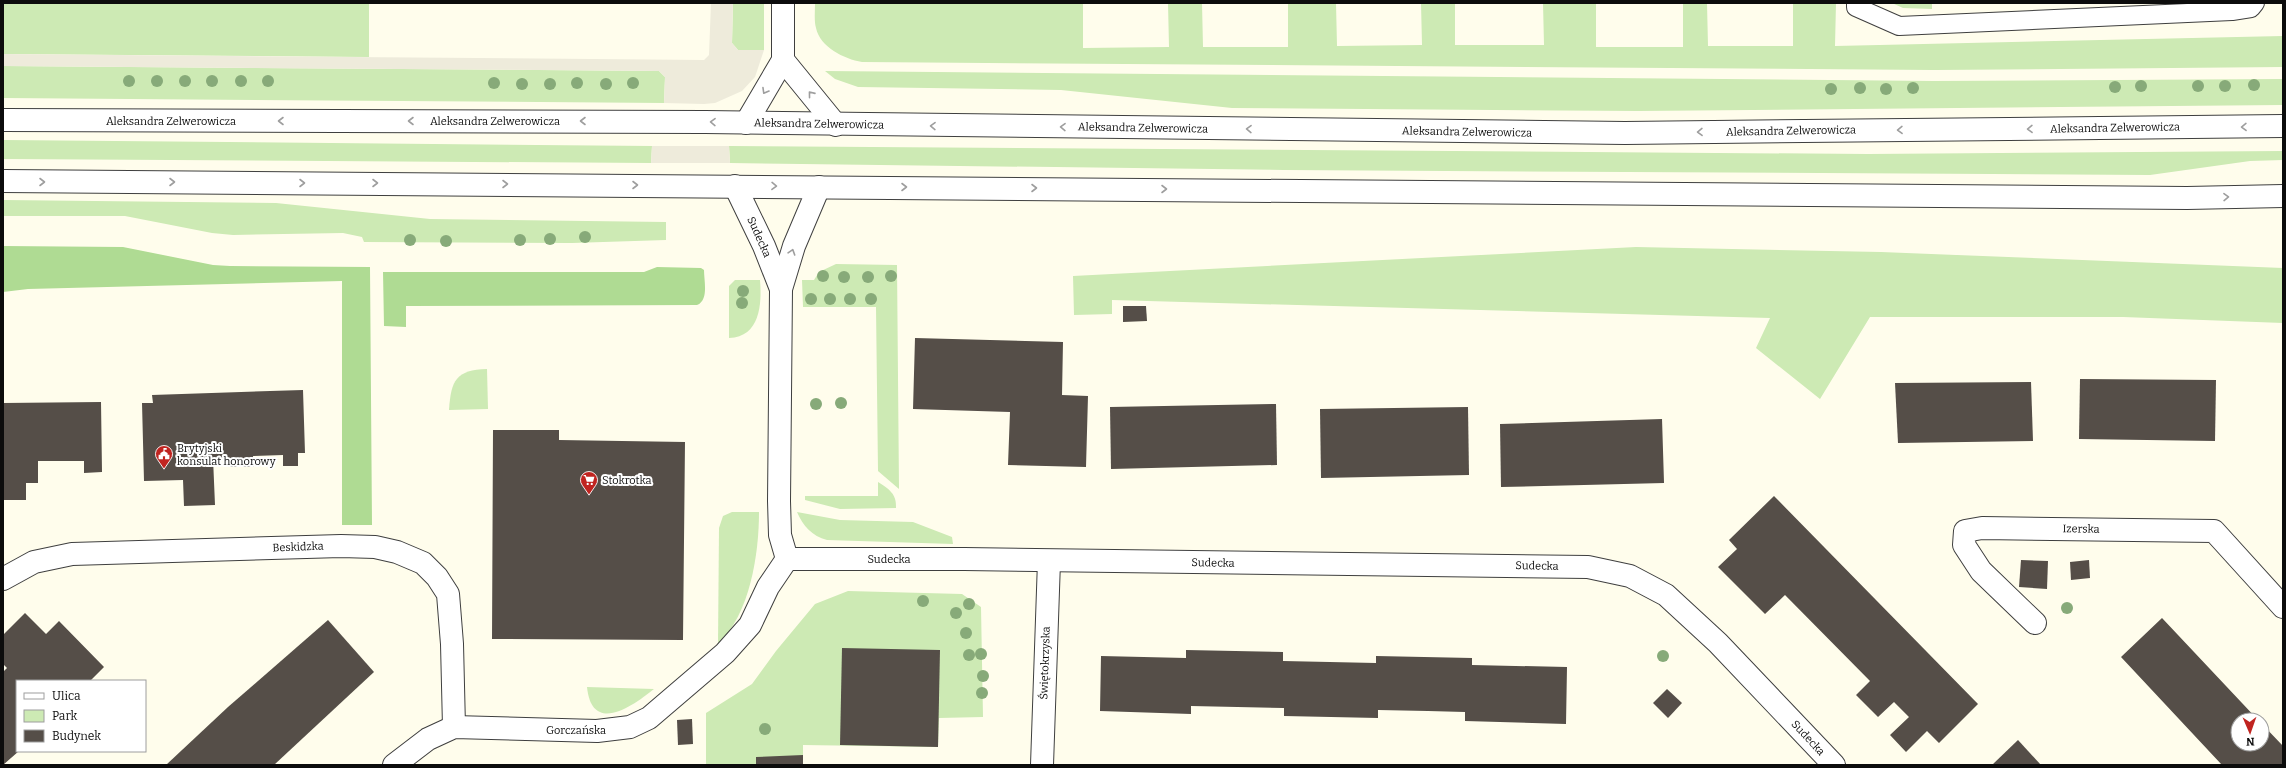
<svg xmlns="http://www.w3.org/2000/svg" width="2286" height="768" viewBox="0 0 2286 768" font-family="Bitter,serif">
<rect width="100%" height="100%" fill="#fffdec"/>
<g fill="#cdeab4">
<polygon points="3,3 369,3 369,57 3,54"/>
<polygon points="733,3 764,3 764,50 738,50 732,43"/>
<path d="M815,3H1083V48L1169,47L1168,3H1202L1203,47H1288V3H1336L1337,46L1422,45L1421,3H1455V45H1544L1543,3H1596V47H1683V3H1707L1708,46H1793V3H1836L1835,46L2283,36V67L1934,70L862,62C844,59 820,47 816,28C814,21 815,11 815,3Z"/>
<polygon points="1892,3 1932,3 1932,9 1903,8"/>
<polygon points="3,66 659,71 665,77 664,103 3,98"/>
<polygon points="825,71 1934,81 2283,79 2283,105 1638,111 1232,108 1061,90 858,87 835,79"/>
<polygon points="3,140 652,146 651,163 3,159"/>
<polygon points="729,146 1868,154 2283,151 2283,160 2250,161 2150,175 1284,170 730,163"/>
<polygon points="3,200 276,203 430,219 666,222 666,240 572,243 364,242 362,237 343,233 233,235 212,233 125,216 3,216"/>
<polygon points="1636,247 1881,252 2283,268 2283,323 2123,317 1870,317 1820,399 1756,348 1770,318 1112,300 1112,314 1074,315 1073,276"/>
<polygon points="836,264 897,265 899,489 878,471 876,307 803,307 802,280 814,280 819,272"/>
<path d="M735,280H760C762,304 760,337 729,338V286Z"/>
<path d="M487,369L488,409L449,410C451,380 456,370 487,369Z"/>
<path d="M878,482C889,489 897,494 896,508L840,509L805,500V496H878Z"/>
<path d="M732,512H759C759,554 750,614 718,644L719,528L723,516Z"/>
<path d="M797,512L840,520L913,522L952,537L953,544L827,540C812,536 803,526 797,512Z"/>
<polygon points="848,591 962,594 981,607 983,717 939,718 938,747 803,745 803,765 706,765 706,713 752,684 776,651 815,604"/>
<path d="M587,687L654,689C634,705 592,736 587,687Z"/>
</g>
<g fill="#afdb93">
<polygon points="3,246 123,247 213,265 230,266 370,267 372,525 342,525 342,281 28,289 3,292"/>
<path d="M657,267L701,268L704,270C704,281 709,300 697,305L406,306V327L384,326L383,272H644Z"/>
</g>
<g fill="#eeebdb">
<polygon points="711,3 733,3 732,43 738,50 764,50 755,77 742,91 715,103 704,104 664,103 665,77 659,71 3,66 3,54 704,60 709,55"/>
<polygon points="652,146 729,146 730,163 651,163"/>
</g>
<g fill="#554e48">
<polygon points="1123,306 1146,306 1147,321 1123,322"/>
<polygon points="915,338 1063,342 1062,395 1088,396 1086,467 1008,465 1010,412 913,409"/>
<polygon points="2080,379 2216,380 2215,441 2079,439"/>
<polygon points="2031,382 2033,441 1898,443 1895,383"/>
<polygon points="303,390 305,453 298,453 298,466 283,466 283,455 253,456 254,467 228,467 227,458 213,458 215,505 184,506 183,480 144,481 142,403 153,403 152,395"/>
<polygon points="101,402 102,472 84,473 84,461 38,461 38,483 26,483 26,500 3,500 3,403"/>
<polygon points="1276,404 1277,465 1111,469 1110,407"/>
<polygon points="1468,407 1469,475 1321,478 1320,409"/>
<polygon points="1662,419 1664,483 1501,487 1500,424"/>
<polygon points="493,430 559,430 559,440 685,442 683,640 492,639"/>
<polygon points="1774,496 1978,704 1939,743 1927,731 1906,752 1890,735 1909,717 1894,702 1878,717 1856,695 1870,681 1785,595 1765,614 1718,567 1737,549 1729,540"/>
<polygon points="2021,560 2048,561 2047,589 2019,587"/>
<polygon points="2089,560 2090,578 2071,580 2070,562"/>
<polygon points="25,613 46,634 59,621 104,667 90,681 17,681 17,751 19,751 3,765 3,672 7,668 3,664 3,635"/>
<polygon points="2162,618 2258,720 2238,720 2238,744 2262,744 2262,724 2283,746 2283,765 2222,765 2121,657"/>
<polygon points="328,620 374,672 274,765 166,765 228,707"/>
<polygon points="842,648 940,650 938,747 840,745"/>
<polygon points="1186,650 1283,652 1283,661 1376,663 1376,656 1472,658 1472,665 1567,667 1566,724 1465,721 1465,712 1428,711 1378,710 1378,718 1284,716 1284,708 1191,706 1191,714 1100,711 1101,656 1186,658"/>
<polygon points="1667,689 1682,703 1668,718 1653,703"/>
<polygon points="692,719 693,744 678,745 677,720"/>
<polygon points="2018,740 2041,765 1992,765"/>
<polygon points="803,755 803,765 756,765 756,757"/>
</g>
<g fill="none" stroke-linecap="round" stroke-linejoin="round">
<defs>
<polyline id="service" points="1856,3 1856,7 1899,26 2232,11 2251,8 2255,3"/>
<g id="minor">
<polyline points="783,60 836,125"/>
<polyline points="746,123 783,60 783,3"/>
<polyline points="735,186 764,246 781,289"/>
<polyline points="819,187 794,246 781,289 779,501 780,535 787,559 964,559 1588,567 1630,576 1666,595 1718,643 1834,765"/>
<polyline points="3,579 34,562 72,554 341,546 375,547 397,552 423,563 437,577 448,594 452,644 454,727"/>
<polyline points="2035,623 1981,571 1964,545 1965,531 1982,528 2214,531 2283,607"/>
<polyline points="394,765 428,739 454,727 597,731 630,727 649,718 725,653 750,625 768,587 787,559"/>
<polyline points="1042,765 1049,561"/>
</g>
<g id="tertiary">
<polyline points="3,120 705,122 1625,133 2283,126"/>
<polyline points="3,181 2187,198 2283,196"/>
</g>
</defs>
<use href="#service" stroke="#3f3f3f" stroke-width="20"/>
<use href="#minor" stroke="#3f3f3f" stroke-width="24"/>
<use href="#tertiary" stroke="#3f3f3f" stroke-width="24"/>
<use href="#service" stroke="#fff" stroke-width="18"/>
<use href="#minor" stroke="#fff" stroke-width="22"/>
<use href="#tertiary" stroke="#fff" stroke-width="22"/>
</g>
<g fill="#87aa79">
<circle cx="129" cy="81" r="6"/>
<circle cx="157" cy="81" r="6"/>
<circle cx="185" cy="81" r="6"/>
<circle cx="212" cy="81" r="6"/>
<circle cx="241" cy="81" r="6"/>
<circle cx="268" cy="81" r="6"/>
<circle cx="494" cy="83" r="6"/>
<circle cx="577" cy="83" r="6"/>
<circle cx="633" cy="83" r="6"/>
<circle cx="522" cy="84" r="6"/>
<circle cx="550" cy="84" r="6"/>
<circle cx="606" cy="84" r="6"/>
<circle cx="2254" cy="85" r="6"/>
<circle cx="2141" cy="86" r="6"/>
<circle cx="2198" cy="86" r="6"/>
<circle cx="2225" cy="86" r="6"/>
<circle cx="2115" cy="87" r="6"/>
<circle cx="1860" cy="88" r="6"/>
<circle cx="1913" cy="88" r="6"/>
<circle cx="1831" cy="89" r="6"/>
<circle cx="1886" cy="89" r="6"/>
<circle cx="585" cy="237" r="6"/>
<circle cx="550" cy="239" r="6"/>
<circle cx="410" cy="240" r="6"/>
<circle cx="520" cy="240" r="6"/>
<circle cx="446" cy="241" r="6"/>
<circle cx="823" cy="276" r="6"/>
<circle cx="891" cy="276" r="6"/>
<circle cx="844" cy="277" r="6"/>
<circle cx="868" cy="277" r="6"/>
<circle cx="743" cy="291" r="6"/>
<circle cx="811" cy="299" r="6"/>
<circle cx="830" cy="299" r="6"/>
<circle cx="850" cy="299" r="6"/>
<circle cx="871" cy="299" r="6"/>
<circle cx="742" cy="303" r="6"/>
<circle cx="841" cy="403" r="6"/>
<circle cx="816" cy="404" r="6"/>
<circle cx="923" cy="601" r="6"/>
<circle cx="969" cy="604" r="6"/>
<circle cx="2067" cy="608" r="6"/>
<circle cx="956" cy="613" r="6"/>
<circle cx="966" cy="633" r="6"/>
<circle cx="981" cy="654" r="6"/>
<circle cx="969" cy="655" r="6"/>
<circle cx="1663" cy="656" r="6"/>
<circle cx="983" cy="676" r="6"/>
<circle cx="982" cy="693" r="6"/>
<circle cx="765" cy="729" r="6"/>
</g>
<defs><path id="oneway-chevron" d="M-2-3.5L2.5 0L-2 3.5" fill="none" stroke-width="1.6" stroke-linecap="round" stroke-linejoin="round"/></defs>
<g stroke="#9e9e9e">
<use href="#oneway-chevron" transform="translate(765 91) rotate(120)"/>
<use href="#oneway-chevron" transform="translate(811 94) rotate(-129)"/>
<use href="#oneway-chevron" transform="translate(281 121) rotate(-180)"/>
<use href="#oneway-chevron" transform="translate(411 121) rotate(-180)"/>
<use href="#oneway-chevron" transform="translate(583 121) rotate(-180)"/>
<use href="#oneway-chevron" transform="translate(713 122) rotate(-179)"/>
<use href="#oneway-chevron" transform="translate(933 126) rotate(-179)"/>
<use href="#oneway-chevron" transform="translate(1063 127) rotate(-179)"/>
<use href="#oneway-chevron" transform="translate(2244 127) rotate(179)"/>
<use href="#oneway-chevron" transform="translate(1249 129) rotate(-179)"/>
<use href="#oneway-chevron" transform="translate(2030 129) rotate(179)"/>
<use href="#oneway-chevron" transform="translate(1900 130) rotate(179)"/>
<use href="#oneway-chevron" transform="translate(1700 132) rotate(179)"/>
<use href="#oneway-chevron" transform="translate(42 182)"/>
<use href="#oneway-chevron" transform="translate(172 182)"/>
<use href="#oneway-chevron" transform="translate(302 183)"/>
<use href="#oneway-chevron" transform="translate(375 183)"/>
<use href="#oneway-chevron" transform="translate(505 184)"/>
<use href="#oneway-chevron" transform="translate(635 185)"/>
<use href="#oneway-chevron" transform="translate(774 186) rotate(1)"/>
<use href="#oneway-chevron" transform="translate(904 187)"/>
<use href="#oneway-chevron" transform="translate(1034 188)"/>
<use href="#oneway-chevron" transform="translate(1164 189)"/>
<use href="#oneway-chevron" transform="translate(2226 197) rotate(-1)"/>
<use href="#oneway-chevron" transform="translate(792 252) rotate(-72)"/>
</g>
<defs>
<symbol id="civic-pin" viewBox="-11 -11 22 30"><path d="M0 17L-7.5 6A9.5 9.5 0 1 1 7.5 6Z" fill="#c02420" stroke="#fff"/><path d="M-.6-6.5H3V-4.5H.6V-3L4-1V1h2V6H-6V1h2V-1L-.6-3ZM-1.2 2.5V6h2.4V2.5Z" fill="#fff"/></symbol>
<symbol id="supermarket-pin" viewBox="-11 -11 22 30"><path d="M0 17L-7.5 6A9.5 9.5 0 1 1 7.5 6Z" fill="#c02420" stroke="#fff"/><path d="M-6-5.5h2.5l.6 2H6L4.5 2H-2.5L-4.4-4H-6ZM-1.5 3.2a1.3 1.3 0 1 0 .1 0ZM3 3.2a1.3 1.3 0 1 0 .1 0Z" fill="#fff"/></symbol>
</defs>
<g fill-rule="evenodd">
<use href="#civic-pin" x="154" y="444" width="20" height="27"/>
<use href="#supermarket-pin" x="579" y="470" width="20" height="27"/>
</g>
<g text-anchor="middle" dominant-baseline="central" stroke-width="4" stroke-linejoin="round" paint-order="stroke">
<g font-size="11" fill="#0c0c0c" stroke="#fff">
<text x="171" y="121">Aleksandra Zelwerowicza</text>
<text x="495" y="121">Aleksandra Zelwerowicza</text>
<text transform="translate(819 124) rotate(1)">Aleksandra Zelwerowicza</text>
<text transform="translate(1143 128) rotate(1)">Aleksandra Zelwerowicza</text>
<text transform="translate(2115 128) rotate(-1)">Aleksandra Zelwerowicza</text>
<text transform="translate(1791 131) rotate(-1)">Aleksandra Zelwerowicza</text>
<text transform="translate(1467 132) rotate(1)">Aleksandra Zelwerowicza</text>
<text transform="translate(759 237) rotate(66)">Sudecka</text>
<text transform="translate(2081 529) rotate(1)">Izerska</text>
<text transform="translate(298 547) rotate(-2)">Beskidzka</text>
<text x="889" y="559">Sudecka</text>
<text transform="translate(1213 563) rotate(1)">Sudecka</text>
<text transform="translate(1537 566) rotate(1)">Sudecka</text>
<text transform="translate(1045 663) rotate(-88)">Świętokrzyska</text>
<text x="576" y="730">Gorczańska</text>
<text transform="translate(1808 738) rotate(47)">Sudecka</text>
</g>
<g font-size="11" fill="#0c0c0c" stroke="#fff" text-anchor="start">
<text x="177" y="448">Brytyjski<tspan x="177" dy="13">konsulat honorowy</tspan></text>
<text x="602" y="480">Stokrotka</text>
</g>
</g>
<rect width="2286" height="768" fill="none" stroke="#0c0c0c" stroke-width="8"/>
<rect x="16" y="680" width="130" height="72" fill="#ffffff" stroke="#9e9e9e"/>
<rect x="24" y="693" width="20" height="6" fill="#ffffff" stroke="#9e9e9e"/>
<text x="52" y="700" font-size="12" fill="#0c0c0c">Ulica</text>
<rect x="24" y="710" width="20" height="12" fill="#cdeab4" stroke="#9e9e9e"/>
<text x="52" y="720" font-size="12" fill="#0c0c0c">Park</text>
<rect x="24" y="730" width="20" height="12" fill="#554e48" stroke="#9e9e9e"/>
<text x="52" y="740" font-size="12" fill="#0c0c0c">Budynek</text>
<g transform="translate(2250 732) rotate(178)"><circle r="19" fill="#ffffff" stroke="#9e9e9e"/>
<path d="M0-3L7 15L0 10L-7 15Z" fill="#c02420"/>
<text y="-6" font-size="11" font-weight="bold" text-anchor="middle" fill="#0c0c0c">N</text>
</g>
</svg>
